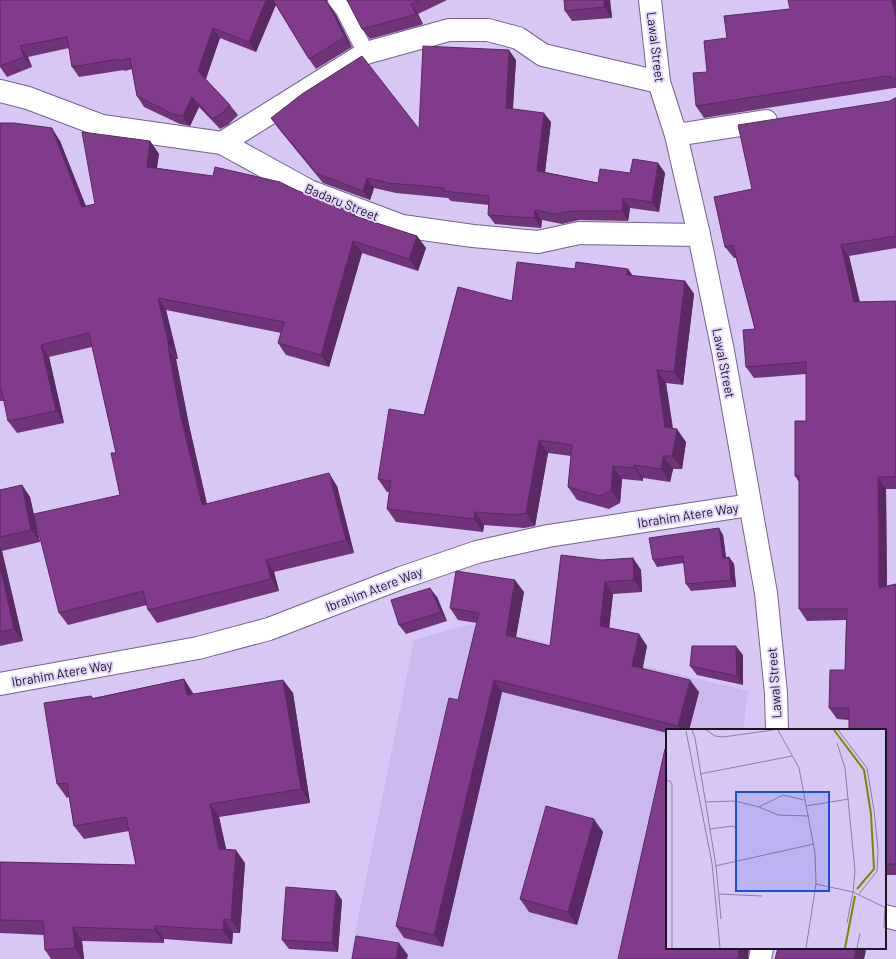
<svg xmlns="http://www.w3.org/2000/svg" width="896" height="959" viewBox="0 0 896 959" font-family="Barlow,sans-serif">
<rect width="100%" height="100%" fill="#d8c6f5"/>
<polygon fill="#cdb8ee" points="470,624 748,691 743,730 667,730 667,948 713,959 350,959 414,640"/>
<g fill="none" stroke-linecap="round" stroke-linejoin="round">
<defs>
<polyline id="lane" points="336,0 344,10 366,53"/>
<g id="street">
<polyline points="650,0 659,82 676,135 699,235 723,351 766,593 776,693 777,730"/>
<polyline points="0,91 28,98 102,126 222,143 309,191 402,226 473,236 538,242 579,233 699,235"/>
<polyline points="676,135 766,121"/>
<polyline points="222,143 366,53 449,30 488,30 518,38 543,55 659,82"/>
<polyline points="0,684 198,648 269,629 401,578 477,552 548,536 750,505"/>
<polyline points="885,916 896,919"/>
<polyline points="760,959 762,948"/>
</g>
</defs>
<use href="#lane" stroke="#74638d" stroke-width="18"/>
<use href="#street" stroke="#74638d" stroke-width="24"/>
<use href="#lane" stroke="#fff" stroke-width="16"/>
<use href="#street" stroke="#fff" stroke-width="22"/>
</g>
<g fill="#6f3378">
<polygon points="0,0 327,2 336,15 352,47 316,69 309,59 276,5 256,52 220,38 205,79 230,105 238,115 228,125 220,129 199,107 190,126 180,124 144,107 137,96 132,69 125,71 124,70 79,77 72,67 69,48 28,57 32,67 7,77 0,67"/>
<polygon points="347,0 447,0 418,14 423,24 421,25 370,39 362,29"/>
<polygon points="610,0 612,18 572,21 565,11"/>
<polygon points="896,0 896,88 894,88 704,118 696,106 707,72 727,38 790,9"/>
<polygon points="516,60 513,109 551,122 545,172 598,183 630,173 658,163 665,173 659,212 630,208 628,221 579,220 562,224 542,220 541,228 495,224 488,215 489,205 451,201 448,198 396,193 374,188 370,200 323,183 278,128 271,118 419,129"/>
<polygon points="895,98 896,98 896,248 849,256 860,302 896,301 896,489 886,489 887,586 896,584 896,875 885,875 885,730 849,720 837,719 829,708 845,670 846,620 807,621 799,609 799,482 795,476 806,421 806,374 754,378 746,367 755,329 736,258 734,258 725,247 752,189 890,101"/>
<polygon points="0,123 60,141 86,206 95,204 150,141 159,154 157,168 296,190 353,212 356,217 417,236 426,248 418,271 362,253 329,367 286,355 278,343 281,333 166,310 178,359 176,359 189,425 207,504 337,486 354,553 274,572 279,591 157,623 148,610 147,605 68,625 59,613 120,495 116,453 92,347 49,357 64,423 17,433 8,421 4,401 0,401"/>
<polygon points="575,269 628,269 633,276 685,281 694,294 683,385 666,383 673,428 686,442 682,469 673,469 670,482 643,478 643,481 622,479 620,503 609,509 577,500 568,487 571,456 548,453 535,526 524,528 484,525 483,532 396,522 387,509 389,492 387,492 378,479 424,415 512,301"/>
<polygon points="22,485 30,497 40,542 2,551 23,641 0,646 0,490"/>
<polygon points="723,535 726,557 729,557 734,564 736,587 691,591 686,584 684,563 657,567 653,560"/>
<polygon points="633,558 641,570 642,592 613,594 609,628 639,634 647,646 642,668 699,692 689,730 667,730 667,733 502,692 443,947 404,938 396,926 458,700 477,623 458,620 450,608 524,592 516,637 550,646 602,560"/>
<polygon points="437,597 447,621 406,634 399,625"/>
<polygon points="743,655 743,685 697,675 690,666"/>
<polygon points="184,679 193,694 283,680 293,693 310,803 219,817 226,849 245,863 240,933 233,933 232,944 164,939 164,943 82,941 84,959 51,959 45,950 44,935 0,933 0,862 136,865 129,831 84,839 74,826 69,797 67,798 57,784 91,696 93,698"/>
<polygon points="603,832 577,925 529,912 520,899"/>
<polygon points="342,900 338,952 289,949 282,940"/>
</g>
<g fill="#5a2961">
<polygon points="266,0 273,0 276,4 256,52 249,42"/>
<polygon points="325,0 327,0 327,2 336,15 352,47 345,37"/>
<polygon points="604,0 610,0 612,18 604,7"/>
<polygon points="892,0 896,0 896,18"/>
<polygon points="411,4 418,14 423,24 416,14"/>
<polygon points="213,28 220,38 205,82 198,71"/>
<polygon points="20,46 28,57 32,67 24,57"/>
<polygon points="509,50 516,60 512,118 506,108"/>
<polygon points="192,97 199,107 190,126 183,116"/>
<polygon points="544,113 551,122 544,181 537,171"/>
<polygon points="52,128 60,141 91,220 82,207"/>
<polygon points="150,141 159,154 155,179 147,167"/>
<polygon points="658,163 665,173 659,212 652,202"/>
<polygon points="367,178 374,188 370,200 363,191"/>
<polygon points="623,198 630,208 628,221 622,211"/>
<polygon points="535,210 542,220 541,228 534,218"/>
<polygon points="353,212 362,224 352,215"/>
<polygon points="417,236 426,248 418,271 409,259"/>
<polygon points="353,241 362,253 329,367 321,355"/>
<polygon points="841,245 849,256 862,313 854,302"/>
<polygon points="628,269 637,282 627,275"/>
<polygon points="685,281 694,294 683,385 674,372"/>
<polygon points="158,298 166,310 178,359 169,346"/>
<polygon points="41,345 49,357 64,423 56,411"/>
<polygon points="168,347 176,359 189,425 210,518 202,505 180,413"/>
<polygon points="657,370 666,383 674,440 665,427"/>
<polygon points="677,429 686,442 682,469 672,456"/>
<polygon points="539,440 548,453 535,526 526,513"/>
<polygon points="663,456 673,469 670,482 661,469"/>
<polygon points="634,465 643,478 643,481 634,468"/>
<polygon points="613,466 622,479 620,503 611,490"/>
<polygon points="329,473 337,486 354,553 346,540"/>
<polygon points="878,477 886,489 887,599 879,588"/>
<polygon points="22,485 30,497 40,542 31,530"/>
<polygon points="475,512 484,525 483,532 474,519"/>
<polygon points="719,528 723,535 727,565 723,558"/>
<polygon points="0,547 2,551 23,641 14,629 0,566"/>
<polygon points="729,557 734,564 736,587 731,580"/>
<polygon points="633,558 641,570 642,592 634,580"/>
<polygon points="266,560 274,572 279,591 271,579"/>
<polygon points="515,580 524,592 514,647 506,635"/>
<polygon points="605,582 613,594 608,638 600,626"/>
<polygon points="430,588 437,597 447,621 441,612"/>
<polygon points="639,634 647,646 641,678 632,666"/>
<polygon points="736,646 743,655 743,685 737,676"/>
<polygon points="184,679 193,693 196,708 187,695"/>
<polygon points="283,680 293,693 310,803 301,789"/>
<polygon points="494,680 502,692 443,947 434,935"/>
<polygon points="690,680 699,692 689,730 681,730 678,726"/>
<polygon points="210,804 219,817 229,862 219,849"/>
<polygon points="594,819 603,832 577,925 568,912"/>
<polygon points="236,850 245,863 240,933 231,920"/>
<polygon points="336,891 342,900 338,952 332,943"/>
<polygon points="224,919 233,933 232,944 223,930"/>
<polygon points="155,926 164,939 164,943 155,930"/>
<polygon points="73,927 82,941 84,959 82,959 75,948"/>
<polygon points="399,943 408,955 407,959 396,959"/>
<polygon points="739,948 749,948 748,959 738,959"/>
<polygon points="856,948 864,948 866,951 864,959 854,959"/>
</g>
<g fill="#813b8b" stroke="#5a2961">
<polygon points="0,0 266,0 249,42 213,28 198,71 230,105 221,114 213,119 192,97 183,116 173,114 137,96 130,58 118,61 118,59 72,67 67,37 20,46 24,57 0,66"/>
<polygon points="273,0 325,0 329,5 345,37 309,59"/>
<polygon points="347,0 419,0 411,4 416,14 414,15 362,29"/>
<polygon points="564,0 604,0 604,7 565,11"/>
<polygon points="788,0 892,0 896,18 896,80 893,77 886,76 696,106 693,73 707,72 704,41 727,38 724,16 790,9"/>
<polygon points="423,46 509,50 506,108 544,113 537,171 598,183 600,169 630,173 633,159 658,163 652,202 623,198 622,211 572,211 555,214 535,210 534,218 488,215 489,196 444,191 444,188 389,183 367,178 363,191 316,173 271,118 302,94 362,56 419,129"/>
<polygon points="895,98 896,98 896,236 841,245 854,302 896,301 896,477 878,477 879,588 896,584 896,864 885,864 885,730 849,730 849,708 829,708 830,670 845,670 847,609 799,609 799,476 795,476 795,421 806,421 806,362 746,367 743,330 755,329 733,245 725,247 714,197 752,189 738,125 890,101"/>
<polygon points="0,123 14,123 52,128 82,207 95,204 82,132 150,141 147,167 213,176 215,167 280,182 296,190 353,212 352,215 417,236 409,259 353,241 321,355 278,343 284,322 158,298 169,346 168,347 180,413 202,505 329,473 346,540 266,560 271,579 148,610 143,591 59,613 34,514 120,495 111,453 116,453 89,333 41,345 56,411 8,421 1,387 0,387"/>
<polygon points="517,262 575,269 576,262 628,269 627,275 685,281 674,372 657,370 665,427 677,429 672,456 663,456 661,469 634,465 634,468 613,466 611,490 600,496 568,487 572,445 539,440 526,513 515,515 475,512 474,519 387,509 391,481 378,479 389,409 424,415 458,287 512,301"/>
<polygon points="22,485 31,530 0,537 0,490"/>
<polygon points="719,528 723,558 729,557 731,580 686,584 683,556 653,560 649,538"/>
<polygon points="561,555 602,560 633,558 634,580 605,582 600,626 639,634 632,666 690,680 678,726 494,680 434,935 396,926 449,698 458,700 479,613 450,608 456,571 515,580 506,635 550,646"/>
<polygon points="0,566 14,629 0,632"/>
<polygon points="430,588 441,612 399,625 391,600"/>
<polygon points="692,646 736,646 737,676 690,666"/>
<polygon points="184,679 187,695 283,680 301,789 210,804 219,849 236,850 231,920 224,919 223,930 155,926 155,930 73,927 75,948 45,950 43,921 0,920 0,862 136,865 126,817 74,826 67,783 57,784 44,703 91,696 92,699"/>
<polygon points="665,749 667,749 667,948 739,948 738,959 618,959"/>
<polygon points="546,806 594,819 568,912 520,899"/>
<polygon points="286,887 336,891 332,943 282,940"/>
<polygon points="356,936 399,943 396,959 352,959"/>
<polygon points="778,948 856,948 854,959 775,959"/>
</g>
<g text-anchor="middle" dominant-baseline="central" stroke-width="4" stroke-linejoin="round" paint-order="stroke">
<g font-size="13" fill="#1a1324" stroke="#e4d5fb">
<text transform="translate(656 47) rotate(83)">Lawal Street</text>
<text transform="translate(342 202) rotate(22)">Badaru Street</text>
<text transform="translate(724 363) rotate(79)">Lawal Street</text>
<text transform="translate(688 515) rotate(-9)">Ibrahim Atere Way</text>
<text transform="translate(374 589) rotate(-21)">Ibrahim Atere Way</text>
<text transform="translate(62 673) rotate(-10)">Ibrahim Atere Way</text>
<text transform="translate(774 683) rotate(-94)">Lawal Street</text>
</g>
</g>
<g transform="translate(666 729)">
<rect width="220" height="220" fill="#d8c6f5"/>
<path fill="none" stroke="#718c07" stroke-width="2" d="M168,1L198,41L205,85L208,140L191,160M179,219L189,167"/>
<path fill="none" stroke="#8c7ea1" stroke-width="1" d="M26,1L29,9L50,137L55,190M40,1L49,7L57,8L107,1M112,1L133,39L149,124L150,155L140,219M172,1L201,39L208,81L212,121L211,142L193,165M20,2L46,134L54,219M171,14L179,39L189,142L187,163L181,194M34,45L126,27M0,52H4L6,55V219M39,73L69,72L93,78L112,86L143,87M140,77L183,70M93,78L117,66L138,71M44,100L67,97L70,100M49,137L148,115M150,155L187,163L220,179M53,165L96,167M218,199L219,178M191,219L194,204"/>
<path fill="#1d4ed8" fill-opacity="0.15" stroke="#1d4ed8" stroke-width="2" d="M70,63H163V162H70Z"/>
<rect width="220" height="220" fill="none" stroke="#1a1324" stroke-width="2"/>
</g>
</svg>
